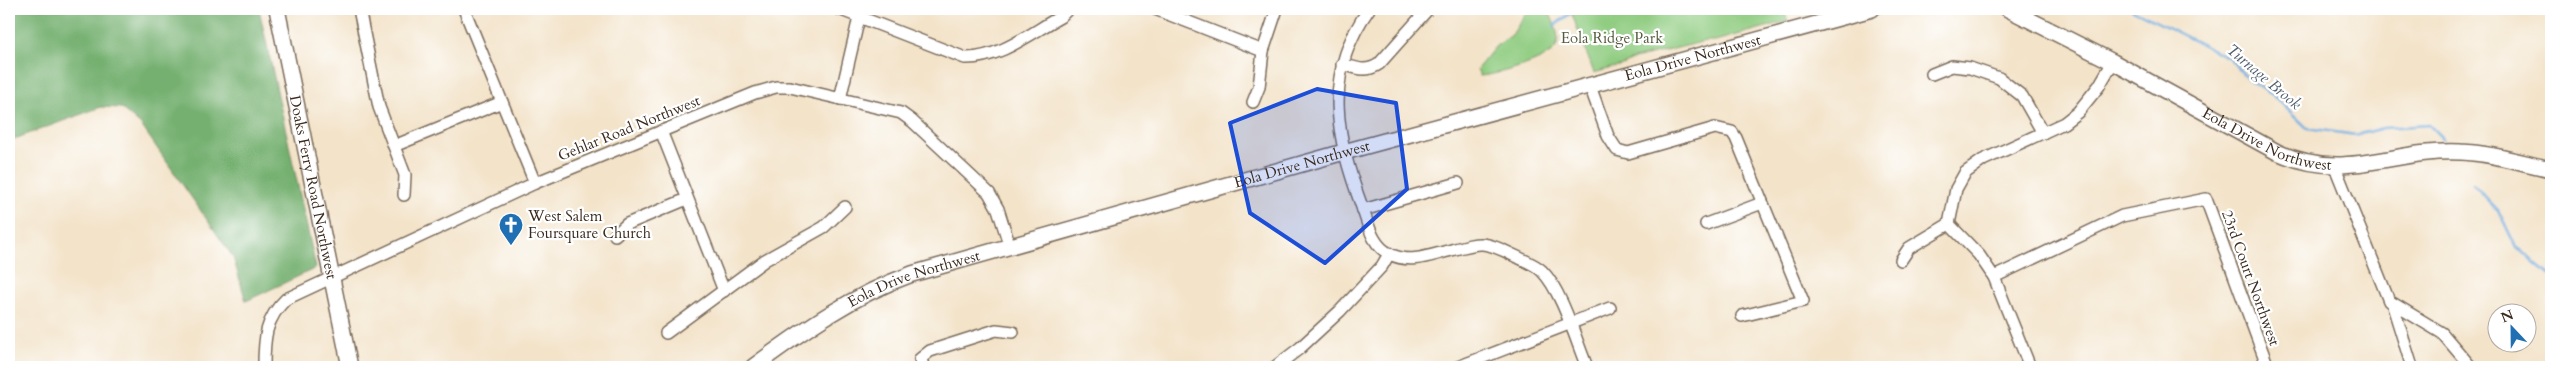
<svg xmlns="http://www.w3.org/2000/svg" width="2560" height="376" viewBox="0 0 2560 376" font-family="Cardo,serif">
<rect width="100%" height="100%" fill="#fff"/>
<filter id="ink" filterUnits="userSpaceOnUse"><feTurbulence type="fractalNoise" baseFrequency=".02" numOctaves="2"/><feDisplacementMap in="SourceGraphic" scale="10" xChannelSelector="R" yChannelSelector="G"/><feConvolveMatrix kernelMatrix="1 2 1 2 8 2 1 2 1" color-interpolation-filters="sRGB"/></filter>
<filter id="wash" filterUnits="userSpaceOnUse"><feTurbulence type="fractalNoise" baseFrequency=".0096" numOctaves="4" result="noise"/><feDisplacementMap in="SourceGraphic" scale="20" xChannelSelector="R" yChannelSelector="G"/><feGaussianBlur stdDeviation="1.12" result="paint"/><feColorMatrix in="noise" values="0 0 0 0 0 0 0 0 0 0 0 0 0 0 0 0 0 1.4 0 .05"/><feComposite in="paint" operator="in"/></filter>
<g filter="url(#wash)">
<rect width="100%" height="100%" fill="#f3e3c9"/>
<g fill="#90cc81" stroke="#667b50">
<path d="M1528,9H1548C1552,20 1562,36 1556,47C1549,61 1495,75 1480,76L1477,69L1496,46L1512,35Z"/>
<polygon points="1570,9 1783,9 1788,21 1715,41 1705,41 1634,59 1625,64 1594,73"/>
</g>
<polygon fill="#74b06f" stroke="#586d46" points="9,9 259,9 316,268 246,301 233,257 141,125 121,108 101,107 9,141"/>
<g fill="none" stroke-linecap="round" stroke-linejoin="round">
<g stroke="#6dace0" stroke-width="2.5">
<polyline points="2131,9 2229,58 2249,80 2274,96 2307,128 2356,135 2383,128 2429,125 2443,139"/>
<polyline points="1554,26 1576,9"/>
<polyline points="2473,184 2498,210 2516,247 2551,276"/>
</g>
</g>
</g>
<g filter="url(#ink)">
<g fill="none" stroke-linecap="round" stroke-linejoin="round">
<defs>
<g id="street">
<polyline points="359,9 379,107 405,175 404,195"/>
<polyline points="464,9 535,183"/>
<path d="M839,9L965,58C999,59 1031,33 1060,17L1068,9"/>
<polyline points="1155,9 1263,51"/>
<path d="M1369,9C1322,75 1336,136 1362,207C1368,223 1372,246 1390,254C1409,264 1429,256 1448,251C1480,242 1483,240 1513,255C1523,260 1535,264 1542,271C1562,291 1576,341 1587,367"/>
<path d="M1342,64C1356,68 1366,73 1379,64L1428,9"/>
<polyline points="1932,74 1952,66 1970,68 1999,78 2022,96 2043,133"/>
<polyline points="1590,86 1608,136 1617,150 1628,153 1715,128 1732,132 1736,138 1803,301 1742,316"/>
<polyline points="840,99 861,9"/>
<polyline points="1253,102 1259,87 1263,51 1277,9"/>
<polyline points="661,131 724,291"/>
<polyline points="394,146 502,102"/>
<polyline points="2335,167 2389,301 2442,333 2471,367"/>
<polyline points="1363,210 1458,183"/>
<polyline points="1706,224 1762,203"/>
<polyline points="1949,224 1956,189 1965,173 1983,160 2064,123 2078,112 2099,86 2113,62"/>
<polyline points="1949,224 1979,255 1994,277 2030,367"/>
<polyline points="615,235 627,224 687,199"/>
<polyline points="1901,260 1909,248 1949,224"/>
<polyline points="1994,277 2122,216 2206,199 2268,367"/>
<polyline points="2393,306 2412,367"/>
<polyline points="666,333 765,260 824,227 845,207"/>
<path d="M264,367C264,339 265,319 286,299L535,183L755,93L776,87H790L901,113L912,121L989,193L998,209L1010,247"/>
<polyline points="924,367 920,359 930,351 996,330 1013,332"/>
<polyline points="1275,367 1300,348 1340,311 1382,266 1389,254"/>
<polyline points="1458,367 1610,308"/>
</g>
<g id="secondary">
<path id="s1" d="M277,9L350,367"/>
<path id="s2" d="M2008,9L2113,62L2277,152C2347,183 2393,148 2461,152C2491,153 2522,163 2551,169"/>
<path id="s3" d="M753,367C803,330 853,295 912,274L1344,152L1872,9"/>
</g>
</defs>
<use href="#street" stroke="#7b6b5a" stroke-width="14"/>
<use href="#secondary" stroke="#7b6b5a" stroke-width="18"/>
<use href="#street" stroke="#fff" stroke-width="11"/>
<use href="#secondary" stroke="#fff" stroke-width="15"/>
</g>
</g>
<path fill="#1d4ed8" fill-opacity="0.2" stroke="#1d4ed8" stroke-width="4" stroke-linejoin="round" d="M1317,89L1396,103L1407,189L1325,263L1250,213L1230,123Z"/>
<defs>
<symbol id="church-pin" viewBox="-11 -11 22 30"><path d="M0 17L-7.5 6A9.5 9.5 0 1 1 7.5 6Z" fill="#1f6fb2" stroke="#fff"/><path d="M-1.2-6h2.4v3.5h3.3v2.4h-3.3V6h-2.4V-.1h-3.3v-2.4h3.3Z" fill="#fff"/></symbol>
</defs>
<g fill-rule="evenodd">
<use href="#church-pin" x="497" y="211" width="28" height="38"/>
</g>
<g text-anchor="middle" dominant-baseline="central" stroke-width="4.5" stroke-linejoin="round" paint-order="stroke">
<g font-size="15" fill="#545b3c" stroke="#fff">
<text x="1612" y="38">Eola Ridge Park</text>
</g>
<g font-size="15" fill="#3b2a1e" stroke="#fff">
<text stroke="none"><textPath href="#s3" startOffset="995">Eola Drive Northwest</textPath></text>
<text transform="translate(629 128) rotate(-22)">Gehlar Road Northwest</text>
<text stroke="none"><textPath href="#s2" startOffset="291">Eola Drive Northwest</textPath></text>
<text stroke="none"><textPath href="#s3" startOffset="590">Eola Drive Northwest</textPath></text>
<text stroke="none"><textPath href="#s1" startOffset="182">Doaks Ferry Road Northwest</textPath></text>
<text transform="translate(2251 278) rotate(70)">23rd Court Northwest</text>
<text stroke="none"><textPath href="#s3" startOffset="185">Eola Drive Northwest</textPath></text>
</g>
<g font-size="15" fill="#3b2a1e" stroke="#fff" text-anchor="start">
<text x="528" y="216">West Salem<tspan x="528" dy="17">Foursquare Church</tspan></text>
</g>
<g font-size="16" font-style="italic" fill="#4f5e6c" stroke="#fff">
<text transform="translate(2264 77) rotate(40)">Turnage Brook</text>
</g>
</g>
<rect width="2560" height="376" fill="none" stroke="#fff" stroke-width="30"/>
<g transform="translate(2512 328) rotate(338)"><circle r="24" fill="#ffffff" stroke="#b1aaa5"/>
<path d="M0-4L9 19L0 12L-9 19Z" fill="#1f6fb2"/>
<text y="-8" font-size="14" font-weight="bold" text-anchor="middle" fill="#3b2a1e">N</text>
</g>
</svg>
